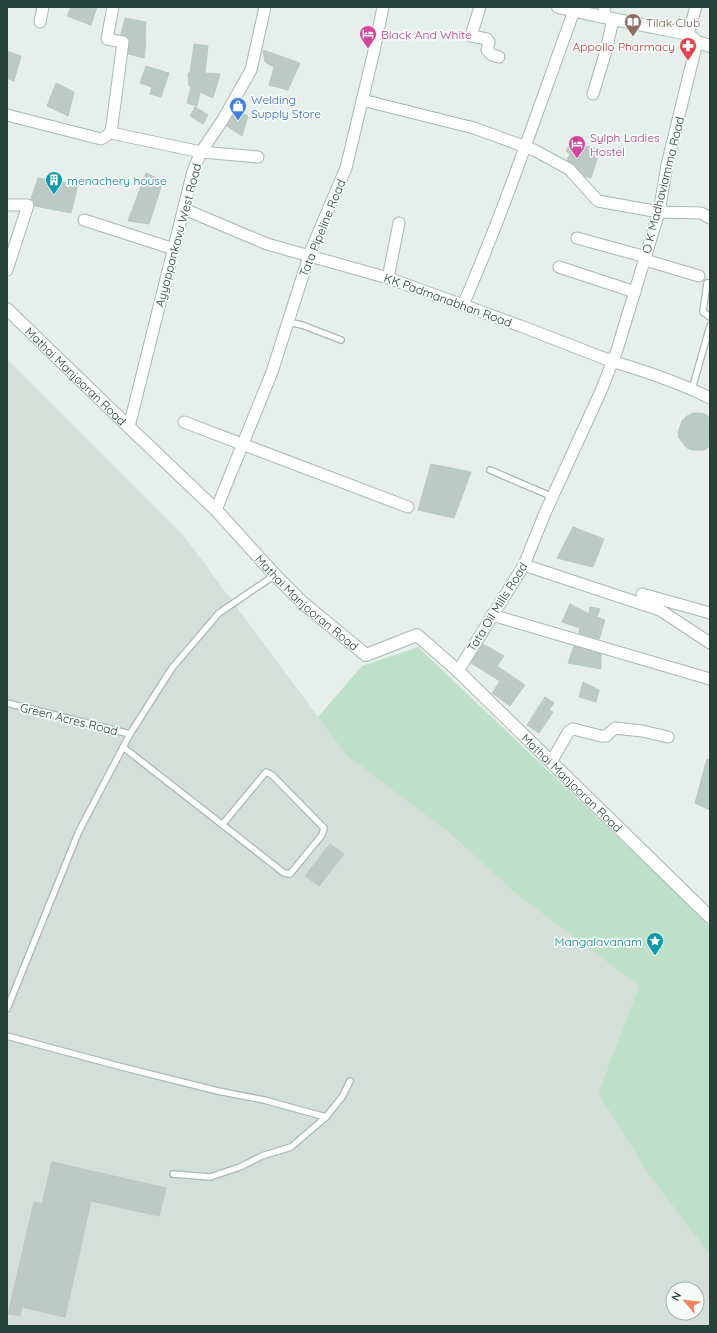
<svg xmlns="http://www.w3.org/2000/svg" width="717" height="1333" viewBox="0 0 717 1333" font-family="Quicksand,sans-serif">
<rect width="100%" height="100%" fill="#e6efeb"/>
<path fill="#d4dfda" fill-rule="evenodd" d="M7,359L184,536L347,756L448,832L520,897L639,986L598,1093L649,1175L710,1255V1326H7ZM673,1289H697V1313H673Z"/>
<polygon fill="#bfe0c8" points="418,647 645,863 710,926 710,1255 649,1175 598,1093 639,986 520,897 448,832 347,756 318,717 362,666"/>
<g fill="#bbcac4" stroke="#b8c9c2">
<polygon points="71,7 97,7 91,25 67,16"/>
<polygon points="125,18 146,22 145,41 146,41 144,58 128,54 130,40 127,36 121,34"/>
<polygon points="194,44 208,46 205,73 220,74 213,98 200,92 197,106 187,103 191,87 189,86 188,73 190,73"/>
<polygon points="263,50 300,63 288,90 269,85 274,67 265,62"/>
<polygon points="7,51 21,56 14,81 7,78"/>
<polygon points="146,66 169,73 161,97 150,94 152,87 140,83"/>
<polygon points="56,83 74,92 68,116 47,106"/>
<polygon points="195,107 208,115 203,124 190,116"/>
<polygon points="236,111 248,116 242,136 227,126"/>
<polygon points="570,143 600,149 591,178 584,176 574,164 567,160 570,154 566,151"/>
<polygon points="146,173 163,181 149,224 128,221"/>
<polygon points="38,178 78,185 71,213 35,206 34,201 31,199"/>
<polygon points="693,413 699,413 705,414 710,418 710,446 704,450 692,450 687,448 679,438 678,432 682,421 687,416"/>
<polygon points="431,464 471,472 454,518 418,510"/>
<polygon points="573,527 604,539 593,567 557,558"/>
<polygon points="570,604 589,614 590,607 600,609 597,617 605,620 599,639 579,633 580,628 562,622"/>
<polygon points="483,644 504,656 497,666 525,685 510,706 492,693 500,681 471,663"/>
<polygon points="574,646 601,654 601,669 568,663"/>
<polygon points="583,682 599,690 596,702 579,697"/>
<polygon points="545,697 554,703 549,710 553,712 539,733 527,725"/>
<polygon points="707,759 710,760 710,810 695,803"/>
<polygon points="330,844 344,854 319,886 305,876"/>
<polygon points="52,1162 166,1188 159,1216 91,1201 65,1317 22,1307 20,1316 8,1314 34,1202 42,1204"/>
</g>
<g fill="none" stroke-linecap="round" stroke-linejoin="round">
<defs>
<g id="service">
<polyline points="710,283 707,283 703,312 710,317"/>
<polyline points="288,322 302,325 341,340"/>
<polyline points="692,389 710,326"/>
<polyline points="490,470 553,497"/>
<polyline points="7,703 130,734"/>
<polyline points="123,747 284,873 290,874 322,835 324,828 272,775 266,772 222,825"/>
<polyline points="7,1009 79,831 130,734 172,668 219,613 275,575"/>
<polyline points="7,1036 122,1067 218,1091 264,1100 326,1117 342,1097 350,1081"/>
<polyline points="173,1174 210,1177 240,1167 262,1156 291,1147 326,1117"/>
</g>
<g id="minor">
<polyline points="480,7 471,36 487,39 489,42 487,50 492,55 499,57"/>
<polyline points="603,17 605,7"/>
<polyline points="40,22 43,7"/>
<polyline points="688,34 696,7"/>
<polyline points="593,94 606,51 613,19"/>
<polyline points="362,100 474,128 534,150 569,169 598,201 659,212 701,213 710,218"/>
<polyline points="7,115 101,139 111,133 201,152 258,157"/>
<polyline points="111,133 123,42 107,39 113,7"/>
<polyline points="7,205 28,205 7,270"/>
<path d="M184,209L267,244L388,278L526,328L611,361C645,371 678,382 710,398"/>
<polyline points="84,220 174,249"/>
<polyline points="577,238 646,257"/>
<polyline points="645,260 699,276"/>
<polyline points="559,267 635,292"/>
<polyline points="388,278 399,223"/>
<path d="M463,305C505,209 538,109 574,11"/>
<polyline points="184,422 408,507"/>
<polyline points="129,427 193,171 201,152 222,121 251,70 265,7"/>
<polyline points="216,510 272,372 311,250 346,168 374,51 383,7"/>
<polyline points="524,565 660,610 710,643"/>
<polyline points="642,594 710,613"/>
<polyline points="492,615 710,679"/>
<polyline points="458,671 524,565 545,513 601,391 617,350 659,212 667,165 697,42"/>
<polyline points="551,762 569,731 573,729 601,736 606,736 615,728 642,731 668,737"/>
</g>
<g id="tertiary">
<path id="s1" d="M7,309L129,427L216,510L275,575L303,603L366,655L417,635L458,671L710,917"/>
</g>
<polyline id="secondary" points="558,7 603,17 688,34 697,42 710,46"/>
</defs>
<use href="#service" stroke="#a8b8b2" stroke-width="8"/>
<use href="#minor" stroke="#a8b8b2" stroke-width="13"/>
<use href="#tertiary" stroke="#a8b8b2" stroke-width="14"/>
<use href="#secondary" stroke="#a4bbb3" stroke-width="14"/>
<use href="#service" stroke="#fff" stroke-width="5.5"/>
<use href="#minor" stroke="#fff" stroke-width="11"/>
<use href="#tertiary" stroke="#fff" stroke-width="12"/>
<use href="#secondary" stroke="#fff" stroke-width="12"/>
</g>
<defs>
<symbol id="library-pin" viewBox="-11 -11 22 30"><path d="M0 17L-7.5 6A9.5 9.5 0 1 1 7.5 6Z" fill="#8d6e63" stroke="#f7fbf9"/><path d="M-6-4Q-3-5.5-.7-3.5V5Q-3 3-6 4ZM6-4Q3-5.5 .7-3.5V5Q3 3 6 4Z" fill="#fff"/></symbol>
<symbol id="hotel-pin" viewBox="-11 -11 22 30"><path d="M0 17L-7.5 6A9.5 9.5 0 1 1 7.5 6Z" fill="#d1479c" stroke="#f7fbf9"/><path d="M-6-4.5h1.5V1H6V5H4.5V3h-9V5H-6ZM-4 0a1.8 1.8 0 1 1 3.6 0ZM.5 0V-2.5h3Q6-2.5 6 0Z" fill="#fff"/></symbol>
<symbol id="pharmacy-pin" viewBox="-11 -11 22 30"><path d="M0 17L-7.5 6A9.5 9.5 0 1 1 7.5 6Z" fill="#e0444e" stroke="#f7fbf9"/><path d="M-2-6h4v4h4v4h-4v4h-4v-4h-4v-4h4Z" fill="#fff"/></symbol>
<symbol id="shop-pin" viewBox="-11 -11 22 30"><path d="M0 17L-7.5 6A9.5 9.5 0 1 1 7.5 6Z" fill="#3f7fe0" stroke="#f7fbf9"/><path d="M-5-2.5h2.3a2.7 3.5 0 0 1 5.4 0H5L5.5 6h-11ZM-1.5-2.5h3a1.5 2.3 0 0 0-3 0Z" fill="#fff"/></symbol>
<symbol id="building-pin" viewBox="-11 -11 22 30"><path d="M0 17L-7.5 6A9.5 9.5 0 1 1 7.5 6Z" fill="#0f9aa8" stroke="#f7fbf9"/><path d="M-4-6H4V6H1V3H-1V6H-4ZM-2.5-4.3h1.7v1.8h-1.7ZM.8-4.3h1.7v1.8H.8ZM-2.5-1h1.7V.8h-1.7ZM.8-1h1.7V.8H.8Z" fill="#fff"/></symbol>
<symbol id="sight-pin" viewBox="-11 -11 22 30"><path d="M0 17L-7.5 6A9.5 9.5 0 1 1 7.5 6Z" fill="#0f9aa8" stroke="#f7fbf9"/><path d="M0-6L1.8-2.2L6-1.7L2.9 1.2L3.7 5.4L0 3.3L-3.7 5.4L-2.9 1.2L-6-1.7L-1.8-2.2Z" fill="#fff"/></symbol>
</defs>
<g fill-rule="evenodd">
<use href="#library-pin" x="623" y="12" width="20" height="27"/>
<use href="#hotel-pin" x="358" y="24" width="20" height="27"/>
<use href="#pharmacy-pin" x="678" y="36" width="20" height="27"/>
<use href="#shop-pin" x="228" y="96" width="20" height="27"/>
<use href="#hotel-pin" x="567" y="134" width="20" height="27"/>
<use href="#building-pin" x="44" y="170" width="20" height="27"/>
<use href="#sight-pin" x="645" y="931" width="20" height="27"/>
</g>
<g text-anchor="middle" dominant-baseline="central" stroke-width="3.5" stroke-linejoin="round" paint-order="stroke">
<g font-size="12" fill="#785e54" stroke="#f7fbf9" text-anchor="start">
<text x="646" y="22">Tilak Club</text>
</g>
<g font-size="12" fill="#b23c85" stroke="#f7fbf9" text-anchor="start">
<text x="381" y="34">Black And White</text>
<text x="590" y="137">Sylph Ladies<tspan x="590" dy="14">Hostel</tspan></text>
</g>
<g font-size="12" fill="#be3a42" stroke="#f7fbf9" text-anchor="end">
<text x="675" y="46">Appollo Pharmacy</text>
</g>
<g font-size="12" fill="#366cbe" stroke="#f7fbf9" text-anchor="start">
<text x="251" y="99">Welding<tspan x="251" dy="14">Supply Store</tspan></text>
</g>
<g font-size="12" fill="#0d838f" stroke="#f7fbf9" text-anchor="start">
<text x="67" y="180">menachery house</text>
<text x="642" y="941" text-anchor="end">Mangalavanam</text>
</g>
<g font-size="12" fill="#24423a" stroke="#f7fbf9">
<text transform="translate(663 185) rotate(-76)">O K Madhaviamma Road</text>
<text transform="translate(322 228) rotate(-68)">Tata Pipeline Road</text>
<text transform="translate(178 235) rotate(-75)">Ayyappankavu West Road</text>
<text transform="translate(448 300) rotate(20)">KK Padmanabhan Road</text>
<text stroke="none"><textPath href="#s1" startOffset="96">Mathai Manjooran Road</textPath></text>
<text stroke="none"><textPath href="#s1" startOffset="420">Mathai Manjooran Road</textPath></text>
<text transform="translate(497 607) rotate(-58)">Tata Oil Mills Road</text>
<text transform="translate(69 719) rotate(14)">Green Acres Road</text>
<text stroke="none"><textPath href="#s1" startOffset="768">Mathai Manjooran Road</textPath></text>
</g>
</g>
<rect width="717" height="1333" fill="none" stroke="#24423a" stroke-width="16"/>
<g transform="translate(685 1301) rotate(298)"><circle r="19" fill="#f7fbf9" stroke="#a3b1ad"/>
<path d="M0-3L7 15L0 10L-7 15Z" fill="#f4845f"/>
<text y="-6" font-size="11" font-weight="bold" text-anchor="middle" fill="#24423a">N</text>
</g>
</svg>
